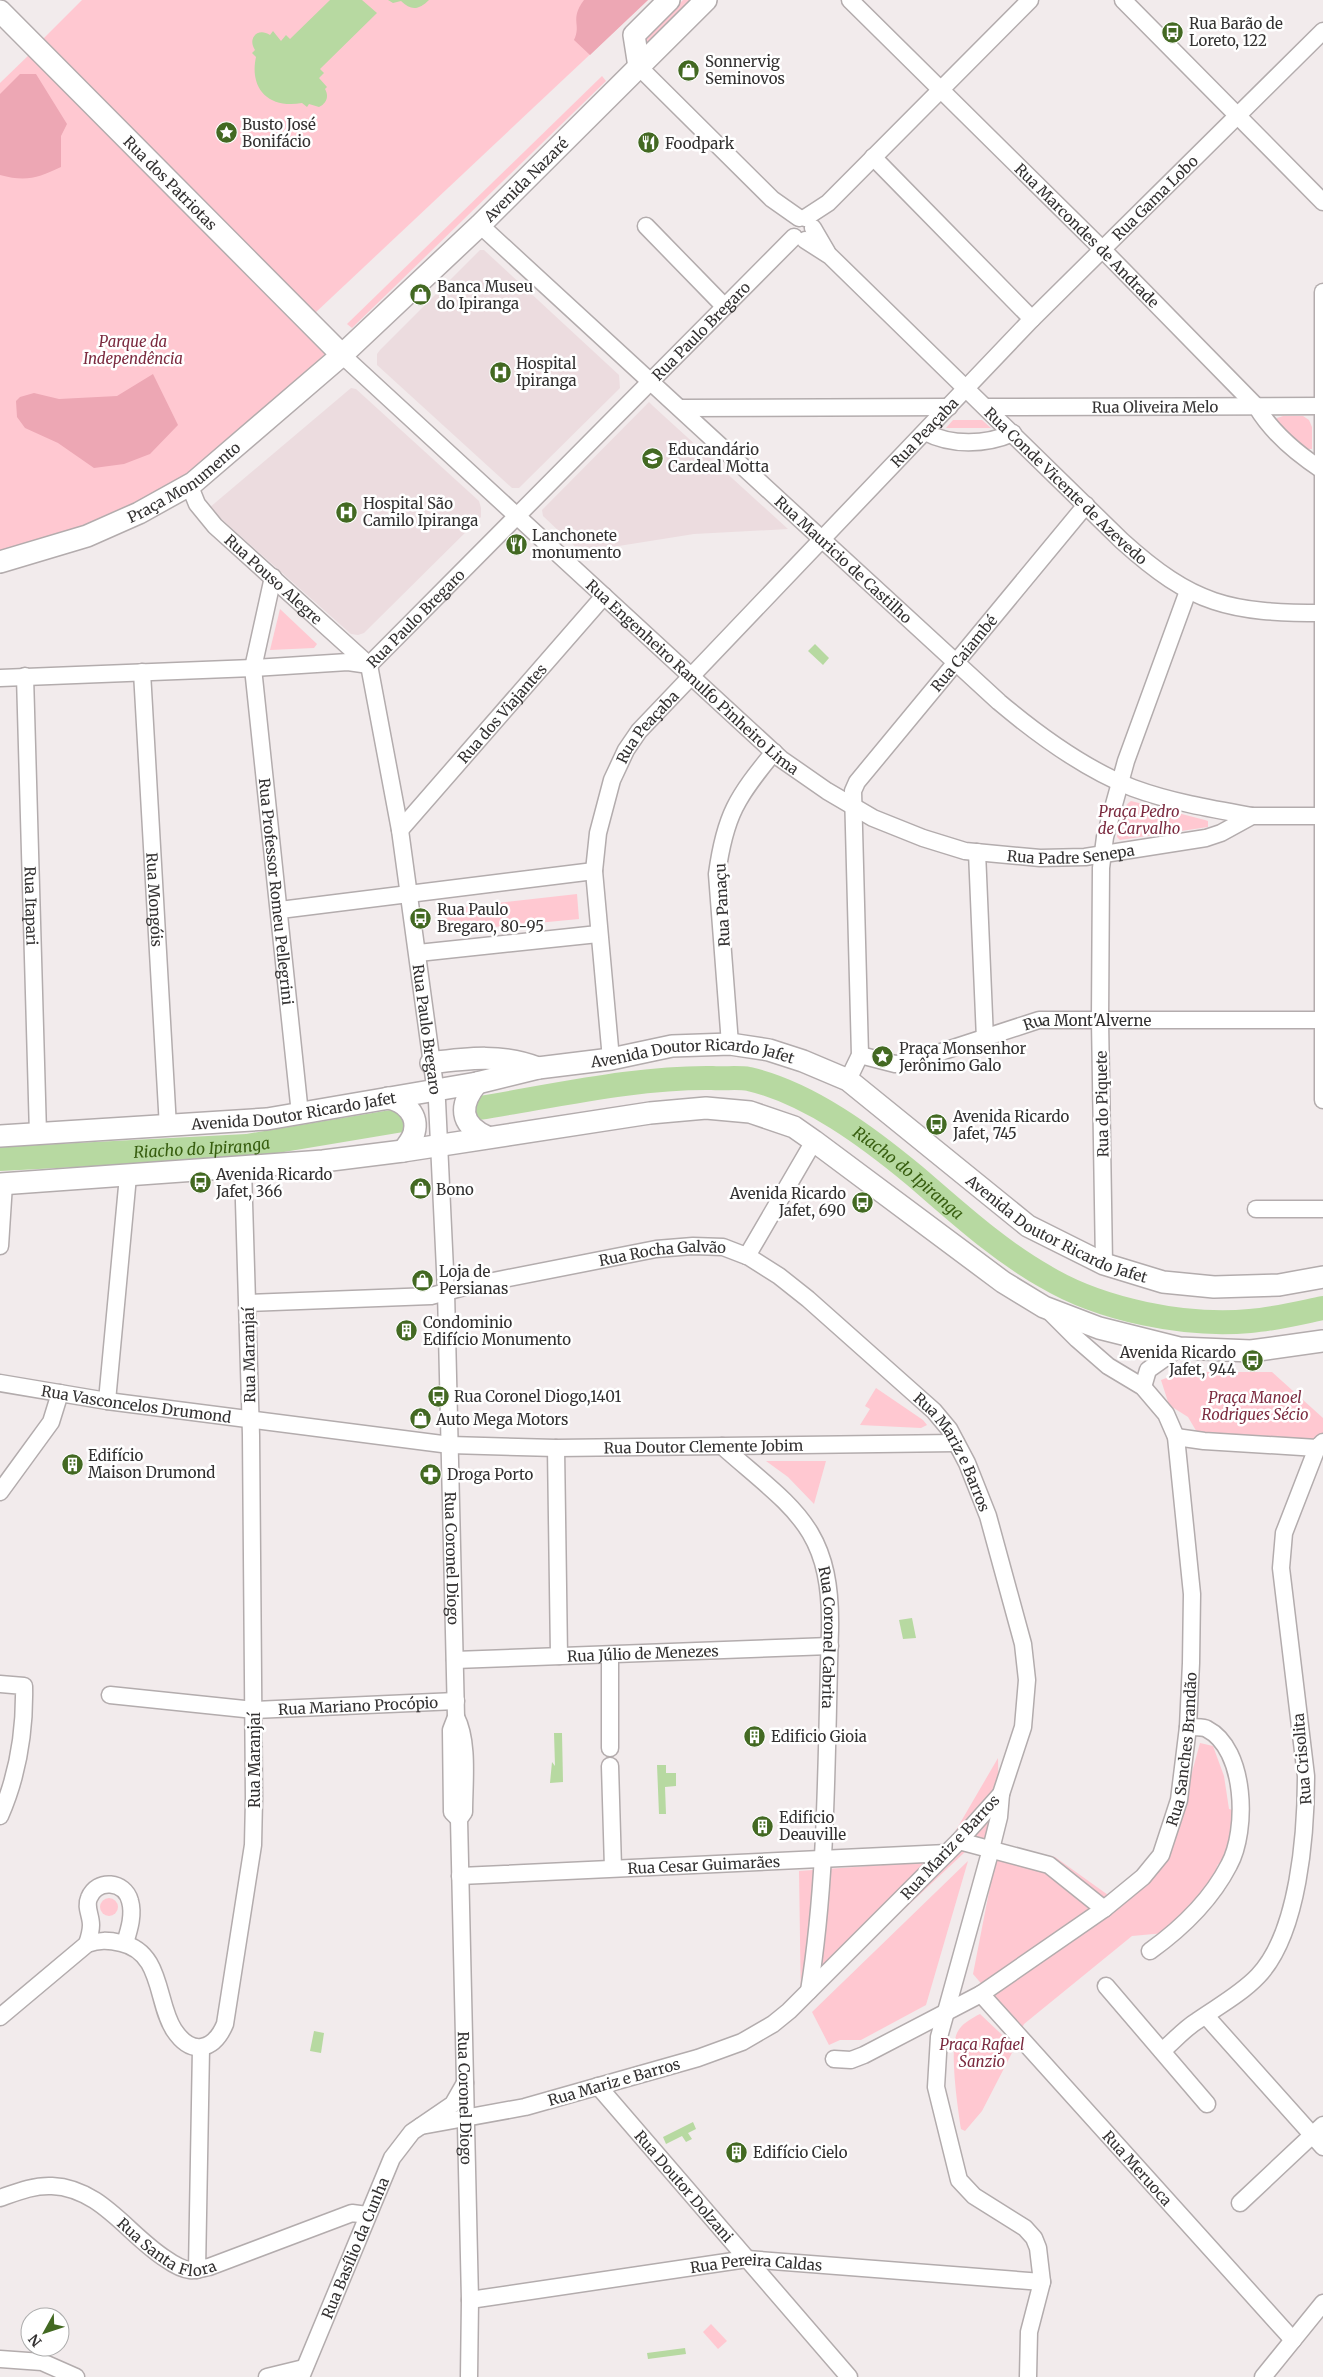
<svg xmlns="http://www.w3.org/2000/svg" width="1323" height="2377" viewBox="0 0 1323 2377" font-family="Merriweather,serif">
<rect width="100%" height="100%" fill="#f2ebec"/>
<g fill="#ecdcdf">
<polygon points="480,250 484,250 619,375 620,388 519,488 512,488 377,365 377,354 380,350"/>
<polygon points="351,388 356,389 479,501 481,508 481,517 364,633 358,635 351,634 209,508"/>
<polygon points="649,402 653,406 788,529 694,534 581,552 543,516 542,510"/>
</g>
<g fill="#ffc8d1">
<polygon points="82,0 648,0 314,314 43,39"/>
<polygon points="683,0 692,0 649,43 644,39"/>
<polygon points="33,51 170,198 325,354 213,457 126,516 0,552 0,83"/>
<polygon points="602,76 606,81 352,328 347,324"/>
<polygon points="1283,416 1303,416 1309,420 1312,427 1312,449 1305,449 1277,422 1277,418"/>
<polygon points="953,420 982,420 991,428 946,428"/>
<polygon points="280,609 317,644 314,648 270,650"/>
<path d="M1131,801L1205,820L1208,821V827L1120,840L1117,837C1119,825 1120,808 1131,801Z"/>
<polygon points="577,894 579,919 440,932 436,910"/>
<polygon points="1183,1372 1272,1372 1323,1418 1323,1439 1316,1445 1198,1434 1188,1417 1169,1405 1161,1380"/>
<polygon points="876,1388 923,1420 927,1425 921,1428 860,1425 870,1409 865,1406"/>
<polygon points="766,1461 826,1461 814,1504 788,1477"/>
<polygon points="1200,1743 1213,1746 1224,1776 1229,1809 1238,1811 1225,1866 1218,1864 1209,1889 1165,1933 1132,1936 1024,2024 1021,2030 973,1974 995,1861 966,1851 801,2006 799,1871 938,1861 998,1758 1000,1844 1055,1857 1122,1905 1168,1860"/>
<polygon points="968,1861 926,2005 861,2040 840,2040 829,2045 812,2012"/>
<circle cx="109" cy="1907" r="9"/>
<path d="M980,2014L1015,2047L982,2111L965,2131L961,2129C958,2109 949,2050 957,2033C961,2024 972,2018 980,2014Z"/>
<polygon points="711,2324 727,2341 718,2349 703,2332"/>
</g>
<g fill="#eda7b4">
<path d="M584,0H648L590,55L574,40C582,24 569,20 584,0Z"/>
<path d="M20,74H36L67,124L61,136V167C38,178 26,182 0,175V94Z"/>
<polygon points="153,374 178,425 150,454 124,464 94,468 58,443 25,428 17,417 16,401 20,397 34,393 59,399 117,396"/>
</g>
<g fill="#b7d9a1">
<path d="M330,0H362L377,13L320,69L324,73L319,78L327,87L325,89C329,96 327,103 319,107L309,104L307,107L302,103C269,109 249,89 256,57L252,53L255,50C247,38 258,27 270,35L273,31L281,41L286,35L290,39Z"/>
<path d="M388,0H429C419,10 411,11 401,1L393,3Z"/>
<polygon points="815,644 829,658 823,665 808,651"/>
<polygon points="912,1618 916,1638 903,1639 899,1620"/>
<polygon points="554,1733 562,1733 563,1782 550,1783 552,1762 555,1766"/>
<polygon points="657,1765 666,1765 666,1773 676,1773 676,1786 665,1787 666,1814 659,1814"/>
<polygon points="314,2031 324,2033 321,2053 310,2051"/>
<polygon points="693,2122 696,2129 688,2133 692,2139 686,2142 682,2136 666,2144 663,2137"/>
<polygon points="685,2348 686,2354 648,2359 647,2353"/>
</g>
<g fill="none" stroke-linecap="round" stroke-linejoin="round">
<g stroke="#b7d9a1" stroke-width="24">
<path id="s1" d="M479,1108C555,1096 636,1077 712,1078C724,1079 738,1077 749,1079C809,1093 868,1137 915,1176C957,1212 998,1250 1046,1277C1101,1310 1186,1327 1250,1321C1275,1319 1299,1313 1323,1308"/>
<path id="s2" d="M0,1159L247,1146L403,1120"/>
</g>
<defs>
<g id="minor">
<path id="s3" d="M850,0L1103,250L1256,406C1272,433 1296,453 1322,470"/>
<polyline points="1123,0 1323,202"/>
<polyline points="639,67 772,199 799,218"/>
<polyline points="873,157 1032,319"/>
<polyline points="805,218 828,203 1030,0"/>
<path id="s4" d="M480,225L999,702C1037,734 1087,770 1133,788C1171,802 1212,809 1252,816"/>
<polyline points="646,226 724,306"/>
<polyline points="813,228 827,252"/>
<path id="s5" d="M805,240L830,256L1122,541C1193,605 1229,613 1323,613"/>
<polyline points="1323,292 1323,1100"/>
<path id="s6" d="M342,355L781,759L827,791L873,818L923,838L965,851L1040,858L1085,857L1206,838L1221,833L1252,816H1323"/>
<path id="s7" d="M987,407L1323,406"/>
<polyline points="680,408 949,407"/>
<path d="M925,432C951,446 986,445 1013,433"/>
<path id="s8" d="M189,484L197,504L215,526L369,665"/>
<path id="s9" d="M273,577L253,668L300,1114"/>
<path id="s10" d="M369,665L400,830L437,1101L446,1291L456,1717L451,1730L452,1812L459,1819"/>
<path id="s11" d="M369,665L794,237"/>
<path id="s12" d="M142,672L168,1127"/>
<path id="s13" d="M25,676L38,1134"/>
<polyline points="0,678 253,668 348,662 369,665"/>
<path id="s14" d="M400,830L604,596"/>
<polyline points="977,852 985,1039"/>
<polyline points="280,910 594,871"/>
<polyline points="418,953 598,934"/>
<path d="M730,1044L717,874C725,815 737,797 774,752"/>
<path id="s15" d="M860,1055L895,1064L907,1063L1039,1020H1323"/>
<path id="s16" d="M611,1059L594,871L598,833L612,780L626,750L639,731L1032,319L1323,31"/>
<path id="s17" d="M848,1080L860,1055L853,791L857,782L1086,505"/>
<polyline points="1256,1209 1323,1209"/>
<polyline points="0,1246 4,1184"/>
<polyline points="747,1256 814,1141"/>
<polyline points="1104,1264 1100,1020 1101,868 1105,837 1126,761 1188,591"/>
<path id="s18" d="M248,1303L431,1296L468,1286L656,1249L693,1246L723,1247L749,1257L779,1276L808,1299L934,1411L949,1429L967,1463L988,1516L1023,1644L1027,1680L1023,1727L1001,1794L959,1841L789,2011L773,2024L742,2042L698,2058L525,2107L421,2126"/>
<path id="s19" d="M0,1383L107,1401L450,1445L556,1448L956,1443"/>
<polyline points="1143,1387 1148,1370 1179,1348"/>
<polyline points="107,1401 128,1176"/>
<polyline points="1176,1437 1204,1441 1317,1448 1323,1442"/>
<path id="s20" d="M722,1446C793,1509 832,1526 830,1630C826,1749 828,1874 809,1991"/>
<polyline points="556,1448 559,1656"/>
<polyline points="0,1492 51,1422 60,1393"/>
<polyline points="610,1655 610,1748"/>
<path id="s21" d="M455,1660L830,1646"/>
<path d="M0,1684L24,1686C25,1731 18,1775 0,1816"/>
<path id="s22" d="M110,1695L254,1710L456,1701"/>
<path id="s23" d="M456,1717C469,1742 464,1783 464,1812L459,1819L470,2300L469,2377"/>
<polyline points="610,1766 613,1868"/>
<polyline points="1001,1794 999,1817 991,1849 939,2037 936,2087 959,2180 974,2196 1025,2228 1034,2238 1038,2248 1042,2282 1029,2332 1028,2377"/>
<polyline points="959,1841 1049,1865 1104,1909"/>
<path id="s24" d="M460,1876L947,1853"/>
<path d="M87,1944C89,1938 91,1931 91,1925C91,1915 85,1907 89,1898C97,1878 125,1881 130,1901C134,1915 129,1930 125,1943"/>
<path d="M1150,1951C1182,1928 1211,1900 1229,1865C1248,1830 1246,1749 1207,1729C1202,1726 1194,1728 1188,1727"/>
<polyline points="1106,1986 1207,2104"/>
<path id="s25" d="M981,1994L1293,2340"/>
<polyline points="1206,2016 1323,2147"/>
<path d="M0,2017L87,1944C99,1940 108,1940 121,1943C163,1952 156,2003 174,2030C192,2057 214,2050 225,2024L253,1845L254,1799L251,1435L243,1169"/>
<path d="M1162,2051C1174,2041 1184,2029 1197,2021C1217,2007 1241,1994 1258,1976C1299,1933 1306,1833 1306,1776L1281,1568L1284,1533L1317,1448"/>
<path id="s26" d="M834,2059L851,2060L864,2055L981,1994L1104,1909L1143,1877L1161,1855L1179,1800L1188,1727L1191,1663L1192,1594L1176,1437L1166,1414L1143,1387L1108,1366L1077,1339L1048,1310"/>
<path id="s27" d="M598,2086L849,2377"/>
<path id="s28" d="M0,2198C17,2192 34,2185 52,2186C101,2188 128,2235 166,2259C173,2264 181,2269 190,2270C197,2271 203,2268 209,2267L352,2213L367,2215"/>
<polyline points="1240,2203 1323,2125"/>
<polyline points="197,2270 201,2048"/>
<path id="s29" d="M470,2300L747,2259L1042,2282"/>
<polyline points="0,2359 42,2362 76,2377"/>
<polyline points="267,2377 304,2368"/>
<path id="s30" d="M301,2377L392,2158L412,2132L453,2104L465,2083"/>
<polyline points="1263,2377 1323,2303"/>
</g>
<g id="major">
<path id="s31" d="M0,11L342,355"/>
<polyline points="639,67 634,35 669,0"/>
<path id="s32" d="M0,562L87,536L139,513L193,483L342,355L480,225L706,0"/>
<path d="M431,1063C468,1058 504,1054 538,1068"/>
<path d="M477,1083C459,1105 459,1124 487,1137"/>
<path d="M388,1098C405,1101 419,1115 414,1133C412,1140 407,1146 403,1151"/>
<path id="s33" d="M0,1136L267,1119L477,1083L538,1068L611,1059L672,1046L730,1044L769,1050L803,1061L848,1080L1028,1226L1104,1264L1163,1282L1214,1287L1279,1285L1323,1277"/>
<polyline points="0,1184 323,1161 403,1151 650,1113 706,1108 750,1112 794,1127 814,1141 1003,1282 1044,1307 1099,1328 1179,1348 1251,1351 1323,1341"/>
</g>
</defs>
<use href="#minor" stroke="#b3acad" stroke-width="19"/>
<use href="#major" stroke="#b3acad" stroke-width="24"/>
<use href="#minor" stroke="#fff" stroke-width="16"/>
<use href="#major" stroke="#fff" stroke-width="21"/>
</g>
<defs>
<symbol id="bus-disc" viewBox="-11 -11 22 22"><circle r="9.5" fill="#436922" stroke="#fff"/><path d="M-5-6H5V4H4V6H2V4H-2V6H-4V4H-5ZM-3.5-4V0h7V-4ZM-3.5 1.2v1.5H-2V1.2ZM2 1.2v1.5H3.5V1.2Z" fill="#fff"/></symbol>
<symbol id="shop-disc" viewBox="-11 -11 22 22"><circle r="9.5" fill="#436922" stroke="#fff"/><path d="M-5-2.5h2.3a2.7 3.5 0 0 1 5.4 0H5L5.5 6h-11ZM-1.5-2.5h3a1.5 2.3 0 0 0-3 0Z" fill="#fff"/></symbol>
<symbol id="sight-disc" viewBox="-11 -11 22 22"><circle r="9.5" fill="#436922" stroke="#fff"/><path d="M0-6L1.8-2.2L6-1.7L2.9 1.2L3.7 5.4L0 3.3L-3.7 5.4L-2.9 1.2L-6-1.7L-1.8-2.2Z" fill="#fff"/></symbol>
<symbol id="restaurant-disc" viewBox="-11 -11 22 22"><circle r="9.5" fill="#436922" stroke="#fff"/><path d="M-5-6h1v4h1v-4h1v4h1v-4h1v5L-1.5 .5V6h-2V.5L-5-1ZM5-6V6H3V1.5H1.5Q1.5-4 5-6Z" fill="#fff"/></symbol>
<symbol id="hospital-disc" viewBox="-11 -11 22 22"><circle r="9.5" fill="#436922" stroke="#fff"/><path d="M-5-5h3v3.5h4V-5h3V5h-3V1.5h-4V5h-3Z" fill="#fff"/></symbol>
<symbol id="school-disc" viewBox="-11 -11 22 22"><circle r="9.5" fill="#436922" stroke="#fff"/><path d="M0-5L7-2L0 1L-7-2ZM-4 1L0 2.5L4 1V4Q0 6-4 4Z" fill="#fff"/></symbol>
<symbol id="building-disc" viewBox="-11 -11 22 22"><circle r="9.5" fill="#436922" stroke="#fff"/><path d="M-4-6H4V6H1V3H-1V6H-4ZM-2.5-4.3h1.7v1.8h-1.7ZM.8-4.3h1.7v1.8H.8ZM-2.5-1h1.7V.8h-1.7ZM.8-1h1.7V.8H.8Z" fill="#fff"/></symbol>
<symbol id="pharmacy-disc" viewBox="-11 -11 22 22"><circle r="9.5" fill="#436922" stroke="#fff"/><path d="M-2-6h4v4h4v4h-4v4h-4v-4h-4v-4h4Z" fill="#fff"/></symbol>
</defs>
<g fill-rule="evenodd">
<use href="#bus-disc" x="1160" y="20" width="25" height="25"/>
<use href="#shop-disc" x="676" y="58" width="25" height="25"/>
<use href="#sight-disc" x="214" y="120" width="25" height="25"/>
<use href="#restaurant-disc" x="636" y="130" width="25" height="25"/>
<use href="#shop-disc" x="408" y="282" width="25" height="25"/>
<use href="#hospital-disc" x="488" y="360" width="25" height="25"/>
<use href="#school-disc" x="640" y="446" width="25" height="25"/>
<use href="#hospital-disc" x="334" y="500" width="25" height="25"/>
<use href="#restaurant-disc" x="504" y="532" width="25" height="25"/>
<use href="#bus-disc" x="408" y="906" width="25" height="25"/>
<use href="#sight-disc" x="870" y="1044" width="25" height="25"/>
<use href="#bus-disc" x="924" y="1112" width="25" height="25"/>
<use href="#bus-disc" x="188" y="1170" width="25" height="25"/>
<use href="#shop-disc" x="408" y="1176" width="25" height="25"/>
<use href="#bus-disc" x="850" y="1190" width="25" height="25"/>
<use href="#shop-disc" x="410" y="1268" width="25" height="25"/>
<use href="#building-disc" x="394" y="1318" width="25" height="25"/>
<use href="#bus-disc" x="1240" y="1348" width="25" height="25"/>
<use href="#bus-disc" x="426" y="1384" width="25" height="25"/>
<use href="#shop-disc" x="408" y="1406" width="25" height="25"/>
<use href="#building-disc" x="60" y="1452" width="25" height="25"/>
<use href="#pharmacy-disc" x="418" y="1462" width="25" height="25"/>
<use href="#building-disc" x="742" y="1724" width="25" height="25"/>
<use href="#building-disc" x="750" y="1814" width="25" height="25"/>
<use href="#building-disc" x="724" y="2140" width="25" height="25"/>
</g>
<g text-anchor="middle" dominant-baseline="central" stroke-width="5" stroke-linejoin="round" paint-order="stroke">
<g font-size="15" fill="#333131" stroke="#fff" text-anchor="start">
<text x="1189" y="23">Rua Barão de<tspan x="1189" dy="17">Loreto, 122</tspan></text>
<text x="705" y="61">Sonnervig<tspan x="705" dy="17">Seminovos</tspan></text>
<text x="242" y="124">Busto José<tspan x="242" dy="17">Bonifácio</tspan></text>
<text x="665" y="143">Foodpark</text>
<text x="437" y="286">Banca Museu<tspan x="437" dy="17">do Ipiranga</tspan></text>
<text x="516" y="363">Hospital<tspan x="516" dy="17">Ipiranga</tspan></text>
<text x="668" y="449">Educandário<tspan x="668" dy="17">Cardeal Motta</tspan></text>
<text x="363" y="503">Hospital São<tspan x="363" dy="17">Camilo Ipiranga</tspan></text>
<text x="532" y="535">Lanchonete<tspan x="532" dy="17">monumento</tspan></text>
<text x="437" y="909">Rua Paulo<tspan x="437" dy="17">Bregaro, 80-95</tspan></text>
<text x="899" y="1048">Praça Monsenhor<tspan x="899" dy="17">Jerônimo Galo</tspan></text>
<text x="953" y="1116">Avenida Ricardo<tspan x="953" dy="17">Jafet, 745</tspan></text>
<text x="216" y="1174">Avenida Ricardo<tspan x="216" dy="17">Jafet, 366</tspan></text>
<text x="436" y="1189">Bono</text>
<text x="846" y="1193" text-anchor="end">Avenida Ricardo<tspan x="846" dy="17">Jafet, 690</tspan></text>
<text x="439" y="1271">Loja de<tspan x="439" dy="17">Persianas</tspan></text>
<text x="423" y="1322">Condominio<tspan x="423" dy="17">Edifício Monumento</tspan></text>
<text x="1236" y="1352" text-anchor="end">Avenida Ricardo<tspan x="1236" dy="17">Jafet, 944</tspan></text>
<text x="454" y="1396">Rua Coronel Diogo,1401</text>
<text x="436" y="1419">Auto Mega Motors</text>
<text x="88" y="1455">Edifício<tspan x="88" dy="17">Maison Drumond</tspan></text>
<text x="447" y="1474">Droga Porto</text>
<text x="771" y="1736">Edificio Gioia</text>
<text x="779" y="1817">Edificio<tspan x="779" dy="17">Deauville</tspan></text>
<text x="753" y="2152">Edifício Cielo</text>
</g>
<g font-size="15" fill="#333131" stroke="#fff">
<text stroke="none"><textPath href="#s32" startOffset="660">Avenida Nazaré</textPath></text>
<text stroke="none"><textPath href="#s31" startOffset="242">Rua dos Patriotas</textPath></text>
<text stroke="none"><textPath href="#s16" startOffset="1080">Rua Gama Lobo</textPath></text>
<text stroke="none"><textPath href="#s3" startOffset="334">Rua Marcondes de Andrade</textPath></text>
<text stroke="none"><textPath href="#s11" startOffset="471">Rua Paulo Bregaro</textPath></text>
<text stroke="none"><textPath href="#s7" startOffset="168">Rua Oliveira Melo</textPath></text>
<text stroke="none"><textPath href="#s16" startOffset="751">Rua Peaçaba</textPath></text>
<text stroke="none"><textPath href="#s32" startOffset="202">Praça Monumento</textPath></text>
<text stroke="none"><textPath href="#s5" startOffset="359">Rua Conde Vicente de Azevedo</textPath></text>
<text stroke="none"><textPath href="#s4" startOffset="494">Rua Mauricio de Castilho</textPath></text>
<text stroke="none"><textPath href="#s8" startOffset="129">Rua Pouso Alegre</textPath></text>
<text stroke="none"><textPath href="#s11" startOffset="66">Rua Paulo Bregaro</textPath></text>
<text stroke="none"><textPath href="#s17" startOffset="469">Rua Caiambé</textPath></text>
<text stroke="none"><textPath href="#s6" startOffset="476">Rua Engenheiro Ranulfo Pinheiro Lima</textPath></text>
<text stroke="none"><textPath href="#s14" startOffset="155">Rua dos Viajantes</textPath></text>
<text stroke="none"><textPath href="#s16" startOffset="346">Rua Peaçaba</textPath></text>
<text stroke="none"><textPath href="#s6" startOffset="910">Rua Padre Senepa</textPath></text>
<text stroke="none"><textPath href="#s9" startOffset="318">Rua Professor Romeu Pellegrini</textPath></text>
<text stroke="none"><textPath href="#s12" startOffset="228">Rua Mongóis</textPath></text>
<text stroke="none"><textPath href="#s13" startOffset="230">Rua Itapari</textPath></text>
<text transform="translate(722 905) rotate(-93)">Rua Panaçu</text>
<text stroke="none"><textPath href="#s15" startOffset="235">Rua Mont'Alverne</textPath></text>
<text stroke="none"><textPath href="#s10" startOffset="369">Rua Paulo Bregaro</textPath></text>
<text stroke="none"><textPath href="#s33" startOffset="700">Avenida Doutor Ricardo Jafet</textPath></text>
<text transform="translate(1102 1104) rotate(-91)">Rua do Piquete</text>
<text stroke="none"><textPath href="#s33" startOffset="295">Avenida Doutor Ricardo Jafet</textPath></text>
<text stroke="none"><textPath href="#s33" startOffset="1120">Avenida Doutor Ricardo Jafet</textPath></text>
<text stroke="none"><textPath href="#s18" startOffset="419">Rua Rocha Galvão</textPath></text>
<text transform="translate(249 1355) rotate(-91)">Rua Maranjaí</text>
<text stroke="none"><textPath href="#s19" startOffset="138">Rua Vasconcelos Drumond</textPath></text>
<text stroke="none"><textPath href="#s19" startOffset="708">Rua Doutor Clemente Jobim</textPath></text>
<text stroke="none"><textPath href="#s18" startOffset="794">Rua Mariz e Barros</textPath></text>
<text stroke="none"><textPath href="#s10" startOffset="899">Rua Coronel Diogo</textPath></text>
<text stroke="none"><textPath href="#s20" startOffset="232">Rua Coronel Cabrita</textPath></text>
<text stroke="none"><textPath href="#s21" startOffset="188">Rua Júlio de Menezes</textPath></text>
<text stroke="none"><textPath href="#s22" startOffset="249">Rua Mariano Procópio</textPath></text>
<text stroke="none"><textPath href="#s26" startOffset="500">Rua Sanches Brandão</textPath></text>
<text transform="translate(1302 1759) rotate(-95)">Rua Crisolita</text>
<text transform="translate(254 1760) rotate(-90)">Rua Maranjaí</text>
<text transform="translate(950 1847) rotate(-47)">Rua Mariz e Barros</text>
<text stroke="none"><textPath href="#s24" startOffset="244">Rua Cesar Guimarães</textPath></text>
<text transform="translate(614 2082) rotate(-16)">Rua Mariz e Barros</text>
<text stroke="none"><textPath href="#s23" startOffset="384">Rua Coronel Diogo</textPath></text>
<text stroke="none"><textPath href="#s25" startOffset="234">Rua Meruoca</textPath></text>
<text stroke="none"><textPath href="#s27" startOffset="132">Rua Doutor Dolzani</textPath></text>
<text stroke="none"><textPath href="#s28" startOffset="188">Rua Santa Flora</textPath></text>
<text stroke="none"><textPath href="#s30" startOffset="140">Rua Basílio da Cunha</textPath></text>
<text stroke="none"><textPath href="#s29" startOffset="289">Rua Pereira Caldas</textPath></text>
</g>
<g font-size="15" font-style="italic" fill="#7b2a3f" stroke="#fff">
<text x="133" y="341">Parque da<tspan x="133" dy="17">Independência</tspan></text>
<text x="1139" y="811">Praça Pedro<tspan x="1139" dy="17">de Carvalho</tspan></text>
<text x="1255" y="1397">Praça Manoel<tspan x="1255" dy="17">Rodrigues Sécio</tspan></text>
<text x="982" y="2044">Praça Rafael<tspan x="982" dy="17">Sanzio</tspan></text>
</g>
<g font-size="16" font-style="italic" fill="#375e0f" stroke="#fff">
<text stroke="none"><textPath href="#s2" startOffset="202">Riacho do Ipiranga</textPath></text>
<text stroke="none"><textPath href="#s1" startOffset="459">Riacho do Ipiranga</textPath></text>
</g>
</g>
<g transform="translate(45 2332) rotate(230)"><circle r="24" fill="#ffffff" stroke="#adadad"/>
<path d="M0-4L9 19L0 12L-9 19Z" fill="#436922"/>
<text y="-8" font-size="14" font-weight="bold" text-anchor="middle" fill="#333131">N</text>
</g>
</svg>
